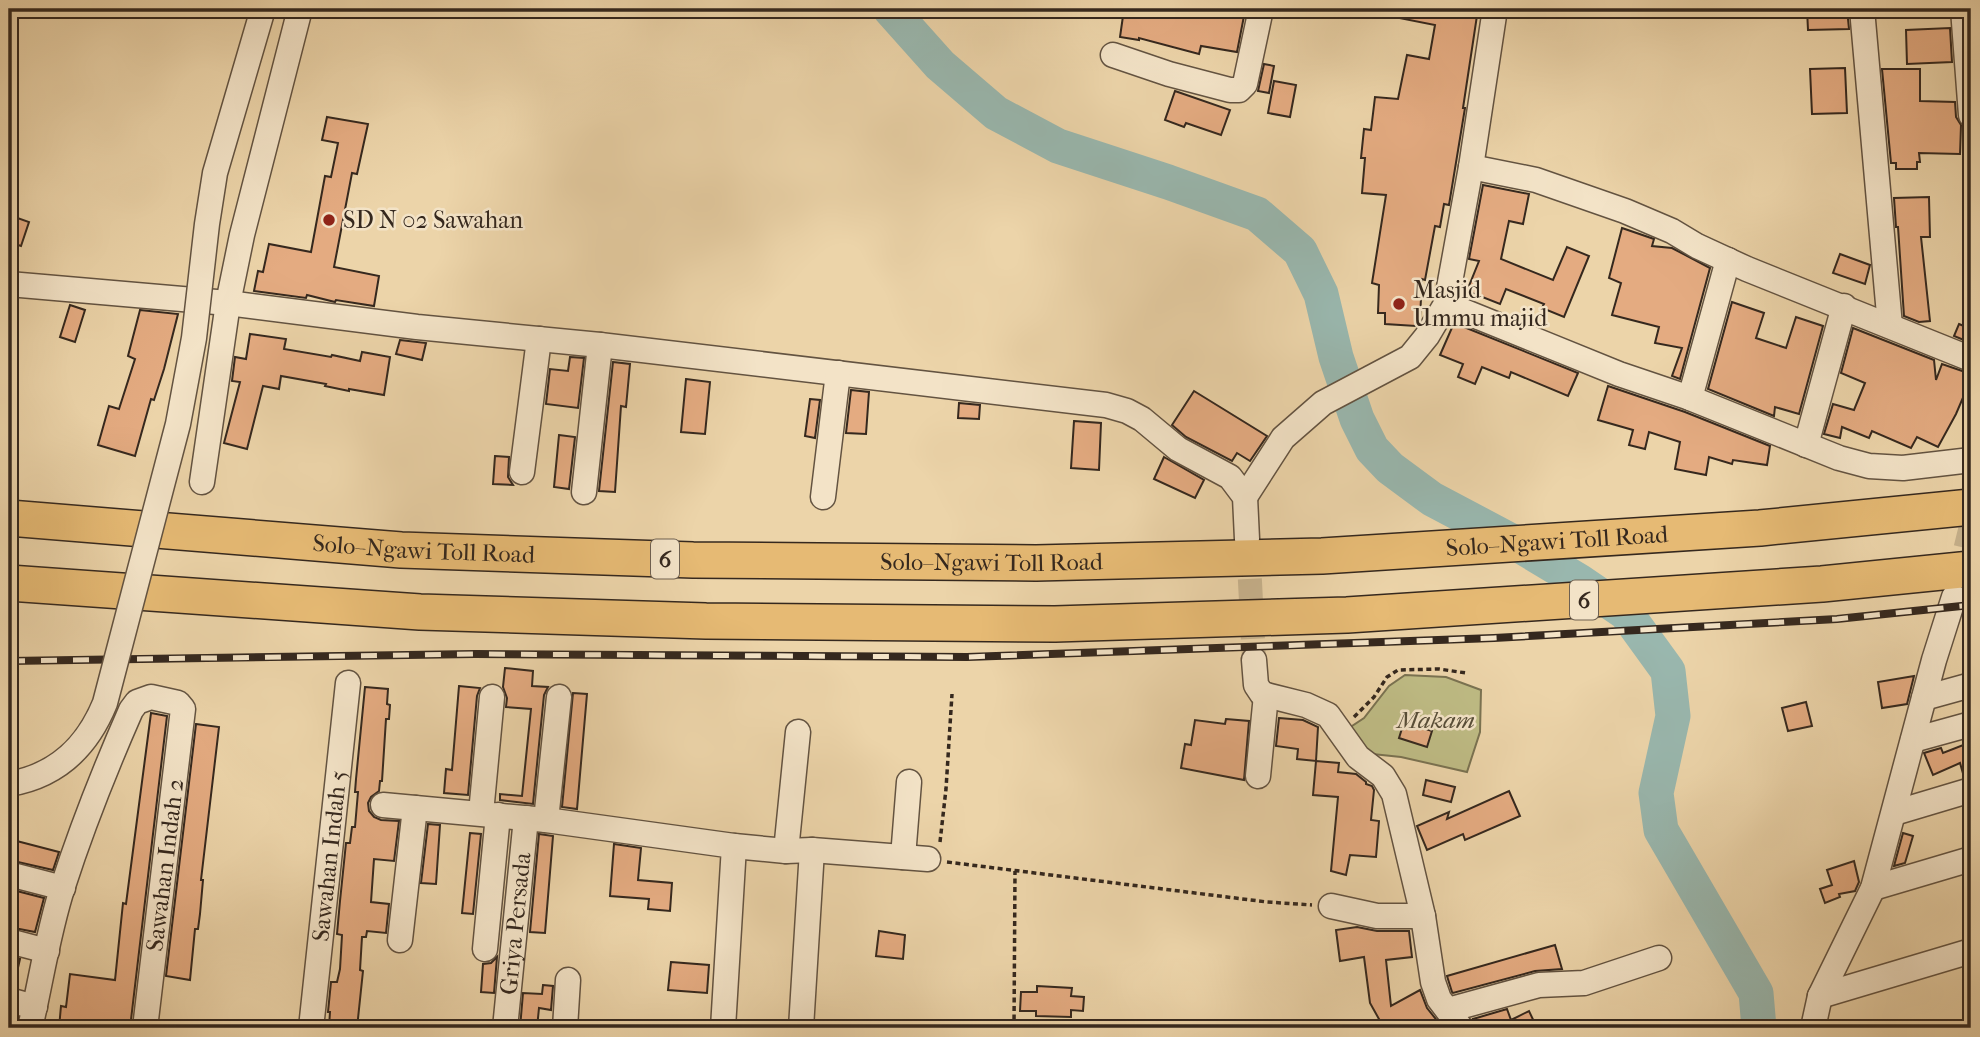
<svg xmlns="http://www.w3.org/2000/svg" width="1980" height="1037" viewBox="0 0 1980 1037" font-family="'IM FELL French Canon',serif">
<rect width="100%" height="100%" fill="#ecd4a9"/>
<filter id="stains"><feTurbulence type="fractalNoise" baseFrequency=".00286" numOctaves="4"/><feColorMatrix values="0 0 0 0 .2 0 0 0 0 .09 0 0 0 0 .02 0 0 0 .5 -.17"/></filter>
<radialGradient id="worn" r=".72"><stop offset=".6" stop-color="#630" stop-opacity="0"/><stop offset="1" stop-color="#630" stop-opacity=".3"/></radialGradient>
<polygon fill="#bebb84" stroke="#7a7251" stroke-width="2" points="1405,675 1446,677 1481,690 1480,732 1467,772 1401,757 1363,753 1346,730 1364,718 1389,686"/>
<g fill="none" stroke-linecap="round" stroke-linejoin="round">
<polyline stroke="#99b7ae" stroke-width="35" points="890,9 940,65 996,113 1058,146 1168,182 1257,214 1300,251 1321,294 1336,357 1357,419 1372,449 1390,468 1432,499 1519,545 1579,581 1626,613 1668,671 1673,716 1656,793 1661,830 1756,993 1759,1028"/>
</g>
<g fill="#e4ab81" stroke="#35281e" stroke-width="2">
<polygon points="1124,9 1244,9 1243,16 1244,16 1237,52 1201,46 1199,54 1139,38 1139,40 1120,37"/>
<polygon points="1389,9 1478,9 1463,108 1465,108 1449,205 1444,204 1440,227 1435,226 1425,280 1422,279 1420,318 1416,326 1385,324 1385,313 1378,313 1379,285 1372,283 1386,195 1362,193 1365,158 1361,158 1364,129 1371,130 1375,97 1398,99 1407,55 1429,59 1435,25 1389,16"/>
<polygon points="1807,9 1847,9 1849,29 1808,30"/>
<polygon points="1950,28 1952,62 1907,64 1906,30"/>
<polygon points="1264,64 1274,66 1269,93 1258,91"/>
<polygon points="1845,68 1847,113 1812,114 1810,69"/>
<polygon points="1882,69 1920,69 1920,101 1955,102 1956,117 1961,125 1960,154 1919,153 1920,162 1917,162 1917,169 1896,169 1896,163 1891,163"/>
<polygon points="1274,81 1296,85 1290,117 1268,113"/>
<polygon points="1175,91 1230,110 1221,135 1186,123 1184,127 1165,120"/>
<polygon points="327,117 368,124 357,174 352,173 334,267 379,276 374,306 336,300 335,302 307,295 306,298 254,291 258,271 263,272 269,244 311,252 325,176 331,177 338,143 322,140"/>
<polygon points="1483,185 1529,194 1523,224 1509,221 1501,259 1553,280 1567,247 1589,256 1564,317 1542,308 1544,304 1506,289 1500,304 1467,291 1479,261 1469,259"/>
<polygon points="1929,197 1930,237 1921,237 1930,321 1919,322 1904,316 1898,227 1896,227 1894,198"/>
<polygon points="9,215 29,222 21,246 9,242"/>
<polygon points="1622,228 1654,239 1652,246 1672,248 1710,268 1680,379 1672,376 1682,348 1655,343 1659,327 1612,315 1621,283 1609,278"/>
<polygon points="1840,254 1870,265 1865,284 1833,273"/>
<polygon points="1732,302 1764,313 1756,338 1786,348 1796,317 1823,326 1799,414 1775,407 1774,416 1708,389"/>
<polygon points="70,305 85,310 75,342 60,337"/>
<polygon points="140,310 178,314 164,369 154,400 151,399 135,456 98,445 109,406 119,409 135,359 128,356"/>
<polygon points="1454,323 1578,373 1568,396 1511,372 1509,378 1482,367 1475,384 1458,377 1463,364 1440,355"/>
<polygon points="1959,324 1971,329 1971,343 1954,336"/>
<polygon points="1853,328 1934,360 1936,380 1942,364 1971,374 1971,379 1956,414 1938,447 1917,437 1911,448 1872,431 1869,438 1842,427 1840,438 1824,434 1833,404 1854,410 1865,383 1841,373"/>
<polygon points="250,334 286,339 284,349 331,357 332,355 360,361 362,352 390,357 384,395 349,389 349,391 325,386 326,384 281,376 279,389 263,386 247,449 224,443 240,382 232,381 235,357 246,359"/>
<polygon points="400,340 426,343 422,360 396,354"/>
<polygon points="570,357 584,358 578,408 546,404 550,369 568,371"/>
<polygon points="613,362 630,364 626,407 621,406 615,492 599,491"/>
<polygon points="686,379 710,382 705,434 681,432"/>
<polygon points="1608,386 1685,412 1770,446 1767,465 1733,460 1732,464 1709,457 1706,475 1675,469 1680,442 1649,432 1645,449 1629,445 1633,430 1598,420"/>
<polygon points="851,390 869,392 866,434 846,433"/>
<polygon points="1194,391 1267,436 1250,461 1237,453 1232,461 1186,437 1172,425"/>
<polygon points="810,399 820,400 815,438 805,436"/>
<polygon points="959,403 980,405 979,419 958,418"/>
<polygon points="1074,421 1101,423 1099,470 1071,468"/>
<polygon points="559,435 575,437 569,489 554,487"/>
<polygon points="495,456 509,457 508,477 513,485 493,484"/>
<polygon points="1164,457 1204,480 1195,498 1154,479"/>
<polygon points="505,668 533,671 532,686 548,687 544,695 533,804 500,800 500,794 522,796 531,709 506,707 507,698 503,687"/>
<polygon points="1914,676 1907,704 1882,708 1878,682"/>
<polygon points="459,686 480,688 477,696 468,795 444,793 446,769 452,770"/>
<polygon points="365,687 388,689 387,704 390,705 389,719 386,719 382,781 380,781 379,791 371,797 368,803 369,811 374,817 381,820 399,821 394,861 374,859 371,902 389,904 386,933 367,931 366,937 362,937 360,970 363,971 357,1028 341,1028 329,1027 330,1012 328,1012 331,982 337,982 340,969 342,935 337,934 340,901 346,843 350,843 352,827 355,827 358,792 355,792 356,779"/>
<polygon points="573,693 587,694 577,809 562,807"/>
<polygon points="1806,702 1812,726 1788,731 1782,708"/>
<polygon points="151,713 167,716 130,1028 59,1028 61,1006 66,1007 70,974 115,980 123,903 126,904"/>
<polygon points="1279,718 1303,720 1318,727 1316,761 1297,759 1298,749 1276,746"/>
<polygon points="1226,719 1249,721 1244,780 1181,768 1185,744 1191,745 1195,720 1225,724"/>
<polygon points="1404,722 1432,731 1427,747 1399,738"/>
<polygon points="196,724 219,727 201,880 203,880 200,914 198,929 195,929 190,980 166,976"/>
<polygon points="1971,742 1971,776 1964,777 1960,763 1933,775 1924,753 1941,748 1943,753"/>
<polygon points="1316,761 1339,763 1338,772 1356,774 1366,782 1366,784 1372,786 1374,790 1371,820 1379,821 1376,857 1350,855 1346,875 1331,871 1338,797 1313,795"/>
<polygon points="1426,780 1455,787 1451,802 1423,795"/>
<polygon points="1509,791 1520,816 1465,840 1463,834 1427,850 1417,826 1449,812 1447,819"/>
<polygon points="428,824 440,825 436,884 421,883"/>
<polygon points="470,833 481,834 473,914 462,913"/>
<polygon points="1903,833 1913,836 1905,863 1894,866"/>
<polygon points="539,834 553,836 545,933 530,932"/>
<polygon points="9,839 59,852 53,870 9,860"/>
<polygon points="614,844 641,848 638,880 672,883 670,911 648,909 649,899 610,896"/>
<polygon points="1854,861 1859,882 1855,891 1839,894 1840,897 1825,903 1820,889 1832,885 1827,870"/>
<polygon points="9,889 44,898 35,932 9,927"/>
<polygon points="1357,927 1377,931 1409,931 1412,957 1386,960 1391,1006 1420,990 1427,1008 1443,1028 1384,1028 1370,1003 1364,957 1340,961 1336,930"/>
<polygon points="879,931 905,935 903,959 876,956"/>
<polygon points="1555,945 1562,969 1535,971 1453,993 1452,992 1447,976"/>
<polygon points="9,956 20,959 14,985 9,984"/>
<polygon points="497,957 494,993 481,992 483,964 491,963"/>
<polygon points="671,962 709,965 707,993 668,990"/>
<polygon points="543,985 553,986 551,1010 539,1008 537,1028 520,1028 523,993 542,994"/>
<polygon points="1037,986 1072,988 1071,996 1084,997 1083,1011 1071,1010 1071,1017 1036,1016 1036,1011 1020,1011 1021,992 1037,992"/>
<polygon points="1507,1009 1511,1020 1529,1011 1537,1028 1476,1028 1473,1019"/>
</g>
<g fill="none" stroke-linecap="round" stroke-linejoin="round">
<g stroke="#c7b28d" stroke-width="24" stroke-dasharray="24 12" stroke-linecap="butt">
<polyline points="1248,543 1254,660"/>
<polyline points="1957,583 1971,526"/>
</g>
<defs>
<g id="minor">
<polyline points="1862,9 1890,326"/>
<polyline points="1963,9 1971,115"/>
<polyline points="1113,55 1169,74 1230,90 1239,90 1245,84 1261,9"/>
<polyline points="1471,167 1536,180 1625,211 1672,231 1697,246 1747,269 1971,359"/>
<polyline points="9,284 228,303 417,327 600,345 1106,405 1127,411 1142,419 1178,449 1230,477 1245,497 1247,539"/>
<polyline points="1446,304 1619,374 1690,398 1839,458 1869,466 1903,468 1971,460"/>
<polyline points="1690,398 1728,260"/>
<polyline points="1806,445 1844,306"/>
<polyline points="522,472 539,339"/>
<polyline points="202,482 228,303 242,235 300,9"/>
<polyline points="584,492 600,345"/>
<polyline points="823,497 838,373"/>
<polyline points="1245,497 1283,438 1323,403 1410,357 1427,336 1446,304 1471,167 1495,9"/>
<polyline points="1254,660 1256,685 1262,694 1306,705 1328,715 1358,757 1383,776 1394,794 1423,916 1433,982 1439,999 1461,1028"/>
<polyline points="1924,698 1971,685"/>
<polyline points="1913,740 1971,724"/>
<polyline points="1258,776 1266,695"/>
<polyline points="383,805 546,820 734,846 723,1028"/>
<polyline points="481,813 492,697"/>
<polyline points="1894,813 1971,790"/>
<polyline points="546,820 559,697"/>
<polyline points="734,846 786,851 812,850 928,859"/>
<polyline points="786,851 798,732"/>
<polyline points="903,857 909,782"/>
<polyline points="9,874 63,888"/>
<polyline points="1873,888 1971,859"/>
<polyline points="1331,906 1377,916 1423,916"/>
<polyline points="400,940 415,808"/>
<polyline points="9,941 47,951"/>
<polyline points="485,949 498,815"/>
<polyline points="1820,996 1971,951"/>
<polyline points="9,1000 35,1007"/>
<polyline points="1448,1010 1539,985 1584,983 1659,958"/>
<path d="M30,1028C41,981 48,932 63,886C82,827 106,767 131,710L137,702L151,697L178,703L183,709L145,1028"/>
<path id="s1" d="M311,1028L348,683"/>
<path id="s2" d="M505,1028L526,818"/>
<polyline points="565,1028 568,980"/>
<polyline points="801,1028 812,850"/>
<polyline points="1813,1028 1820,996 1873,888 1934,660 1954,597"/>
</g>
<g id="highway">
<path id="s3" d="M9,518L401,550L693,560L1036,563L1322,556L1760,528L1971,507"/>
<polyline points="9,583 420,612 706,621 1055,624 1347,615 1822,584 1971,569"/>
</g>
</defs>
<use href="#minor" stroke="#635341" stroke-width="27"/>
<use href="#highway" stroke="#35281e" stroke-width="38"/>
<g stroke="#35281e" stroke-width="3.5" stroke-dasharray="5 3.5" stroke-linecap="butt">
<polyline points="1354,717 1374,697 1387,677 1398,670 1439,669 1466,673"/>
<polyline points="940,842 946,789 952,694"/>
<polyline points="947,862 1267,902 1312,905"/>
<polyline points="1014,1028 1015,871"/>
</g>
<use href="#minor" stroke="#f3e3c7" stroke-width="24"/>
<use href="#highway" stroke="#e6ba74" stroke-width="35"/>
<defs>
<polyline id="rail" points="9,661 475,654 967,657 1494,638 1837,619 1971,605"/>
</defs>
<use href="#rail" stroke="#35281e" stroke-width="8"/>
<use href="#rail" stroke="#f3e3c7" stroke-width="5" stroke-dasharray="16" stroke-linecap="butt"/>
<defs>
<path id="minor-bridge" d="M9,784C57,776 87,747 105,703L178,424L194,338L207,224L215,173L263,9"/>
</defs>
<use href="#minor-bridge" stroke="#635341" stroke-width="27" stroke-linecap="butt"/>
<use href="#minor-bridge" stroke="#f3e3c7" stroke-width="24"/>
</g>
<g fill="#8f2418" stroke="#f3e3c7" stroke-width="2.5">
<circle cx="329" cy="220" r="7"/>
<circle cx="1399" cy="304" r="7"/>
</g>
<g text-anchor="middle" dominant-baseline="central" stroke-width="5" stroke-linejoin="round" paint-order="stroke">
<g fill="#f3e3c7" stroke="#6e6051" stroke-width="2">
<rect x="651" y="539.5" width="28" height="39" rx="5"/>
<rect x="1570" y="580.5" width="28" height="39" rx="5"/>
</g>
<g font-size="23" font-weight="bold" fill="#35281e">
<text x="665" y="559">6</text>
<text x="1584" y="600">6</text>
</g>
<g font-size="24" fill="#35281e" stroke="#f3e3c7" text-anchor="start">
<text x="343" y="220">SD N 02 Sawahan</text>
<text x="1413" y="290">Masjid<tspan x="1413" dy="28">Ummu majid</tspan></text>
</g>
<g font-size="24" fill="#35281e" stroke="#f3e3c7">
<text stroke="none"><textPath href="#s3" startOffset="1550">Solo–Ngawi Toll Road</textPath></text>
<text stroke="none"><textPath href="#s3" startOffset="416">Solo–Ngawi Toll Road</textPath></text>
<text stroke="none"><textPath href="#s3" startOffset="984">Solo–Ngawi Toll Road</textPath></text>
<text stroke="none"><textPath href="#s1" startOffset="173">Sawahan Indah 5</textPath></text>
<text transform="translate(165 865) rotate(-83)">Sawahan Indah 2</text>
<text stroke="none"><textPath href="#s2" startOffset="105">Griya Persada</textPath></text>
</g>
<g font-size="24" font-style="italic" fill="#574d38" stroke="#f3e3c7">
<text x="1436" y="720">Makam</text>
</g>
</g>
<rect width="1980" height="1037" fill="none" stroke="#ecd4a9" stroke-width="35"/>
<rect x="10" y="10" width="1959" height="1016" fill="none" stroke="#35281e" stroke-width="3.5"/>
<rect x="18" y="18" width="1945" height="1002" fill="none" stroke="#35281e" stroke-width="2"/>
<rect width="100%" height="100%" filter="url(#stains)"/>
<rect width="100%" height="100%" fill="url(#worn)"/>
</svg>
